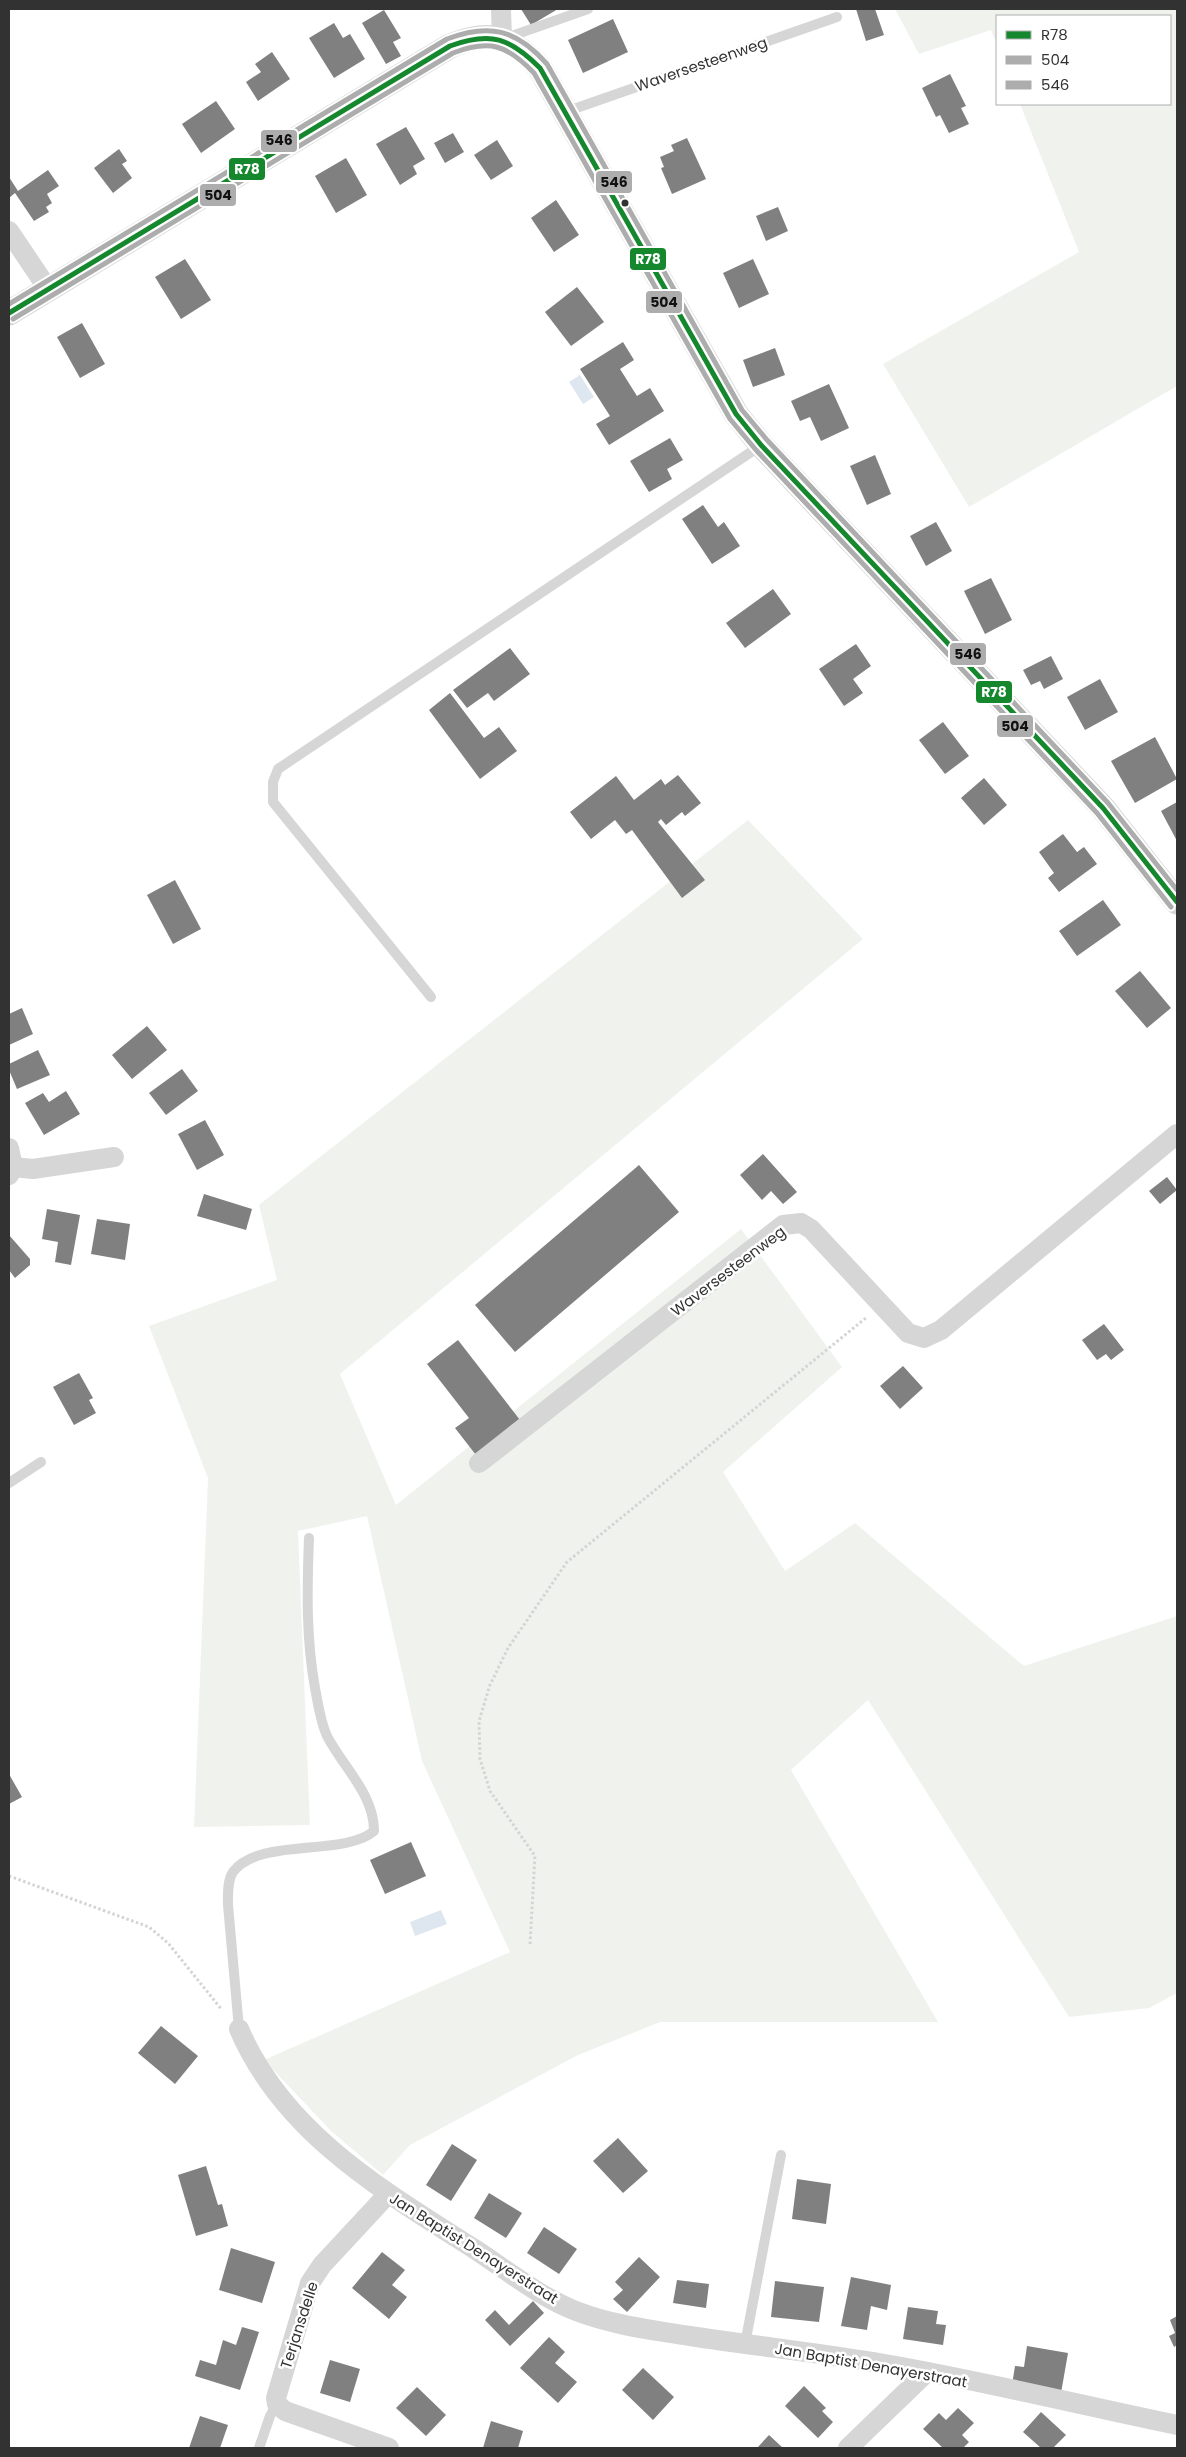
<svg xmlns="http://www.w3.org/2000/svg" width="1186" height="2457" viewBox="0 0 1186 2457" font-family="Poppins,sans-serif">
<rect width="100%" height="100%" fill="#fff"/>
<g fill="#f0f3ed">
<polygon points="895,9 1177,9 1177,386 969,507 883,364 1079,252 1020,104 1170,104 1170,16 997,16 997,45 991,30 919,54"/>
<polygon points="748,820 863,939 340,1374 396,1505 741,1229 842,1367 723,1472 785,1571 855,1523 1024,1666 1177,1616 1177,1993 1149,2008 1069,2017 868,1700 791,1770 938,2022 660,2022 576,2056 410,2145 383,2175 331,2131 264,2060 510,1952 422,1761 367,1516 298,1531 310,1825 194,1827 208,1478 149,1326 277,1280 259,1205"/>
</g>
<g fill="#dee7f0">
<polygon points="580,375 594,397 583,404 569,382"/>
<polygon points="441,1910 447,1924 415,1936 410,1922"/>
</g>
<g fill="#808080">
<polygon points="521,9 558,9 531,25"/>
<polygon points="856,9 875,9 884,35 866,41"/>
<polygon points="384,10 401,38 393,42 401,56 386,64 362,23"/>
<polygon points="613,19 628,52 583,73 568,40"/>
<polygon points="334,23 343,38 350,34 365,59 334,78 309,38"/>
<polygon points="272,52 290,79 258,101 246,82 261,72 255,64"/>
<polygon points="950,74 966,106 961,108 969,124 949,133 940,115 936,117 922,88"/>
<polygon points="216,101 235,129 201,153 182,124"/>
<polygon points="406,127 425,159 413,166 417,174 400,185 376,144"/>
<polygon points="453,133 464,152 445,163 434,143"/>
<polygon points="687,138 706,179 672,194 661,168 664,167 660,157 674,151 671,145"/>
<polygon points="497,140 513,166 491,180 474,155"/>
<polygon points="119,149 127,161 122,164 132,178 113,193 94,168"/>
<polygon points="346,158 367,195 336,213 315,176"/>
<polygon points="48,170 59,186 47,194 52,203 46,207 49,212 34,221 15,193 9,198 9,177 18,191"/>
<polygon points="556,200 579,235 554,252 531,218"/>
<polygon points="778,207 788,231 766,241 756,216"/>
<polygon points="185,259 211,300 181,319 155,277"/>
<polygon points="753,259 769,294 739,308 723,273"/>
<polygon points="577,287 604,322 571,346 545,312"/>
<polygon points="82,323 105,364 80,378 57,337"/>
<polygon points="623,342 634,360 620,369 637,396 650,388 664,411 609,445 596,424 610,416 580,369"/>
<polygon points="775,348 785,375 753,387 743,360"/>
<polygon points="829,384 849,428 821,441 810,417 800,421 791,401"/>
<polygon points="670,438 683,460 667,469 672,479 649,492 630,461"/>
<polygon points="875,455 891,494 867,505 850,466"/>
<polygon points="703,505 718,527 724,522 740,546 712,564 682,519"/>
<polygon points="936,522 952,551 926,566 910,536"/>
<polygon points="991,578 1012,620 985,634 964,591"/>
<polygon points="773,589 791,614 745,648 726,623"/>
<polygon points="856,644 871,666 853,679 863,693 844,706 819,669"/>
<polygon points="510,648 530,674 494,701 488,693 467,708 453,690"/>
<polygon points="1051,656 1063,679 1044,689 1040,681 1031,685 1023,670"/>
<polygon points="1100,679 1118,712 1085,730 1067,697"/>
<polygon points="450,693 484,738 499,727 517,751 480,779 429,710"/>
<polygon points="943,722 969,756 945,774 919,740"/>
<polygon points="1155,737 1177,779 1135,803 1111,761"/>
<polygon points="678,775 701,803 685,816 682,812 666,825 661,819 658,822 705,880 682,898 632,830 626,834 615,820 591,839 570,812 616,776 634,800 661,779 665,785"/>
<polygon points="984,778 1007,805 984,825 961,798"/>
<polygon points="1177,802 1177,841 1161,811"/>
<polygon points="1063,834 1077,852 1084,847 1097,864 1059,892 1048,878 1054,873 1039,852"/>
<polygon points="175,880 201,929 173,944 147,895"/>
<polygon points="1103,900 1121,925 1077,956 1059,931"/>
<polygon points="1140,971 1171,1008 1147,1028 1115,991"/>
<polygon points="22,1008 33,1034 9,1045 9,1014"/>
<polygon points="147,1026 167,1050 132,1079 112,1055"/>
<polygon points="38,1050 50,1075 17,1089 9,1070 9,1064"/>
<polygon points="182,1069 198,1091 166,1115 149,1093"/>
<polygon points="66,1091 80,1114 44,1135 25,1103 43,1093 49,1102"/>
<polygon points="205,1120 224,1155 197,1170 178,1134"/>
<polygon points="763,1154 797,1192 783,1204 771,1191 762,1200 740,1175"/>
<polygon points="639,1165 679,1212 515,1352 475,1305"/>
<polygon points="1167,1177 1177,1190 1160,1204 1149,1191"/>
<polygon points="204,1194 252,1209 246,1230 197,1216"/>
<polygon points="47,1209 80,1215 71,1265 55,1262 58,1242 42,1239"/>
<polygon points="97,1219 130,1224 125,1260 91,1254"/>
<polygon points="9,1235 30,1259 30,1265 15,1278 9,1270"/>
<polygon points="1104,1324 1124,1350 1111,1360 1106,1354 1097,1360 1082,1340"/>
<polygon points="458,1340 520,1420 476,1455 455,1428 469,1418 427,1364"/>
<polygon points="903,1366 923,1388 900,1409 880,1386"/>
<polygon points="79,1373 93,1398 89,1400 96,1413 74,1425 53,1387"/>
<polygon points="9,1774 22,1797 9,1804"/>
<polygon points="411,1842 426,1876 385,1894 370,1860"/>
<polygon points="161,2026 198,2056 175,2084 138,2053"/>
<polygon points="618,2138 648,2171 623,2193 593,2161"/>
<polygon points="452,2144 477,2160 451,2201 426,2185"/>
<polygon points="206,2166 218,2205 222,2204 228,2226 196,2236 178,2175"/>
<polygon points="797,2179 831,2184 826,2224 792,2219"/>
<polygon points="489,2193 522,2213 506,2238 474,2218"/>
<polygon points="544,2227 577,2249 559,2274 527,2253"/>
<polygon points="231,2248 275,2262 262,2303 219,2290"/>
<polygon points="382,2252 405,2270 392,2285 407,2297 389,2319 352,2288"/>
<polygon points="639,2257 660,2277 627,2312 613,2299 623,2290 615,2282"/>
<polygon points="851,2277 891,2285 887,2310 871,2306 867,2330 841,2326"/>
<polygon points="677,2280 709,2284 706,2308 673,2303"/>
<polygon points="775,2281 824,2287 819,2322 771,2317"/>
<polygon points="533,2301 544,2313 510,2346 485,2320 495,2310 509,2325"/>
<polygon points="908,2307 938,2311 936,2324 946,2325 943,2345 903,2339"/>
<polygon points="1177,2316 1177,2345 1174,2347 1169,2336 1175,2333 1170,2320"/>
<polygon points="242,2327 259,2332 240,2390 195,2376 200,2360 216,2365 223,2340 236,2345"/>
<polygon points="549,2337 565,2352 555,2363 577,2382 558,2403 520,2368"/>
<polygon points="1027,2346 1068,2353 1061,2393 1012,2385 1015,2366 1024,2367"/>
<polygon points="330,2360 360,2369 350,2402 320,2393"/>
<polygon points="643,2368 674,2397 653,2420 622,2390"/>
<polygon points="804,2386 826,2408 822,2411 833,2422 818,2438 785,2406"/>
<polygon points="417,2387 446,2415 426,2436 396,2408"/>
<polygon points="958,2408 974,2423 962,2435 969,2442 963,2448 943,2448 923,2429 939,2413 946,2420"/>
<polygon points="1041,2412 1066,2435 1053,2448 1041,2448 1023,2432"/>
<polygon points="200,2416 228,2425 220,2448 189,2448"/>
<polygon points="491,2421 523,2431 518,2448 483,2448"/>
<polygon points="769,2435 783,2448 757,2448"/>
</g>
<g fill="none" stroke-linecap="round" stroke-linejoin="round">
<g stroke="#d4d4d4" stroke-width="3" stroke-dasharray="2.5 2.5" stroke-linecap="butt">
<polyline points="9,1876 149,1927 168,1943 222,2010"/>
<polyline points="530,1944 535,1856 490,1791 480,1759 479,1721 490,1685 508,1648 567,1562 867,1317"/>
</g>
<g stroke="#d6d6d6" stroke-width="10">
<polyline points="506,38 588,9"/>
<polyline points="565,112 837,17"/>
<polyline points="431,997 273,802 273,782 278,769 760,446"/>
<polyline points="9,1483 41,1462"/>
<path d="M239,2029L228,1905C228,1895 227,1881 233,1872C259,1837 344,1857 374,1831C374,1794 343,1767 327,1736C320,1721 318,1703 315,1688C306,1638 307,1589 309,1538"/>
<polyline points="745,2344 781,2155"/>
<polyline points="259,2448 270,2416 277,2404"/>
</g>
<g stroke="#d6d6d6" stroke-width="20">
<polyline points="501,9 502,39"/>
<polyline points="9,231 48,289"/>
<polyline points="9,1148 13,1167 9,1175"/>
<polyline points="13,1167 33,1169 114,1157"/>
<polyline points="479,1463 783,1225 801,1223 811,1229 908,1333 924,1338 941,1330 1177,1134"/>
<path d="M239,2029C284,2134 384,2191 476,2250C508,2271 540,2297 576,2311C612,2325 652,2330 690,2336C755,2346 821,2353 885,2364C983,2381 1080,2405 1177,2425"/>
<polyline points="388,2194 322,2265 310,2283 276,2398 277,2404 285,2411 389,2448"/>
<polyline points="848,2448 927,2372"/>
</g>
<path stroke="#d6d6d6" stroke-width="25" d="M9,313L450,46C491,29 511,37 540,68L736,414L761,445L1103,808L1177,902"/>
<defs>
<path id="bus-1" d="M9,313L450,46C491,31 510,38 540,68L736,414L761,445L1103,808L1177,902"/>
<path id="bus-2" d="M13,319L453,53C490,39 507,45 534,73L730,419L756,450L1097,813L1171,907"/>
<path id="bus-3" d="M9,304L447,39C489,23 516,29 547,64L742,410L767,440L1108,803L1177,890"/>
</defs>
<use href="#bus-1" stroke="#fff" stroke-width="9"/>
<use href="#bus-2" stroke="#fff" stroke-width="9"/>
<use href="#bus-3" stroke="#fff" stroke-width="9"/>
<use href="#bus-1" stroke="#15882e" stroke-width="5"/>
<use href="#bus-2" stroke="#adadad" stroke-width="5"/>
<use href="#bus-3" stroke="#adadad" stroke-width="5"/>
</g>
<circle fill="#323232" stroke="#fff" stroke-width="2" cx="625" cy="203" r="4.5"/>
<g text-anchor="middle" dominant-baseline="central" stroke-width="5" stroke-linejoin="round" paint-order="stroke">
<g font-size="15" fill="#323232" stroke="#fff">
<text transform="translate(701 64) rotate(-19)">Waversesteenweg</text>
<text transform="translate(728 1271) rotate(-37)">Waversesteenweg</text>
<text transform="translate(474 2248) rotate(32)">Jan Baptist Denayerstraat</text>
<text transform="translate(299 2325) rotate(-72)">Terjansdelle</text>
<text transform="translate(871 2365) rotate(10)">Jan Baptist Denayerstraat</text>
</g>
</g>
<g stroke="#fff" stroke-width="2">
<rect x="260" y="129" width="38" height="24" rx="5" fill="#adadad"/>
<rect x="228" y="157" width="38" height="24" rx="5" fill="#15882e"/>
<rect x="595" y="170" width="38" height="24" rx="5" fill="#adadad"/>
<rect x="199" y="183" width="38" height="24" rx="5" fill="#adadad"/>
<rect x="629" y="247" width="38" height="24" rx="5" fill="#15882e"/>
<rect x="645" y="290" width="38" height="24" rx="5" fill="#adadad"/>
<rect x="949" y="642" width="38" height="24" rx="5" fill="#adadad"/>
<rect x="975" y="680" width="38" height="24" rx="5" fill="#15882e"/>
<rect x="996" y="714" width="38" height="24" rx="5" fill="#adadad"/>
</g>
<g font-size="14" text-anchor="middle" font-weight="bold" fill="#fff">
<text x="247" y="174">R78</text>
<text x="648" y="264">R78</text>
<text x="994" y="697">R78</text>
</g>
<g font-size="14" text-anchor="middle" font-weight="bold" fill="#111">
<text x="279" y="145">546</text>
<text x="614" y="187">546</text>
<text x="218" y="200">504</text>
<text x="664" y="307">504</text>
<text x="968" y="659">546</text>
<text x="1015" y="731">504</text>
</g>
<rect width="1186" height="2457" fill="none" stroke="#323232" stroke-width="20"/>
<rect x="996" y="15" width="175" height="90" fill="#ffffff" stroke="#adadad"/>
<rect x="1006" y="31" width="25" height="8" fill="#15882e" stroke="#adadad"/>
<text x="1041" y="40" font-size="15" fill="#323232">R78</text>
<rect x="1006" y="56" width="25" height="8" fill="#adadad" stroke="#adadad"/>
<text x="1041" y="65" font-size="15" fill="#323232">504</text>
<rect x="1006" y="81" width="25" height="8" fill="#adadad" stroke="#adadad"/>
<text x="1041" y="90" font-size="15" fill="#323232">546</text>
</svg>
